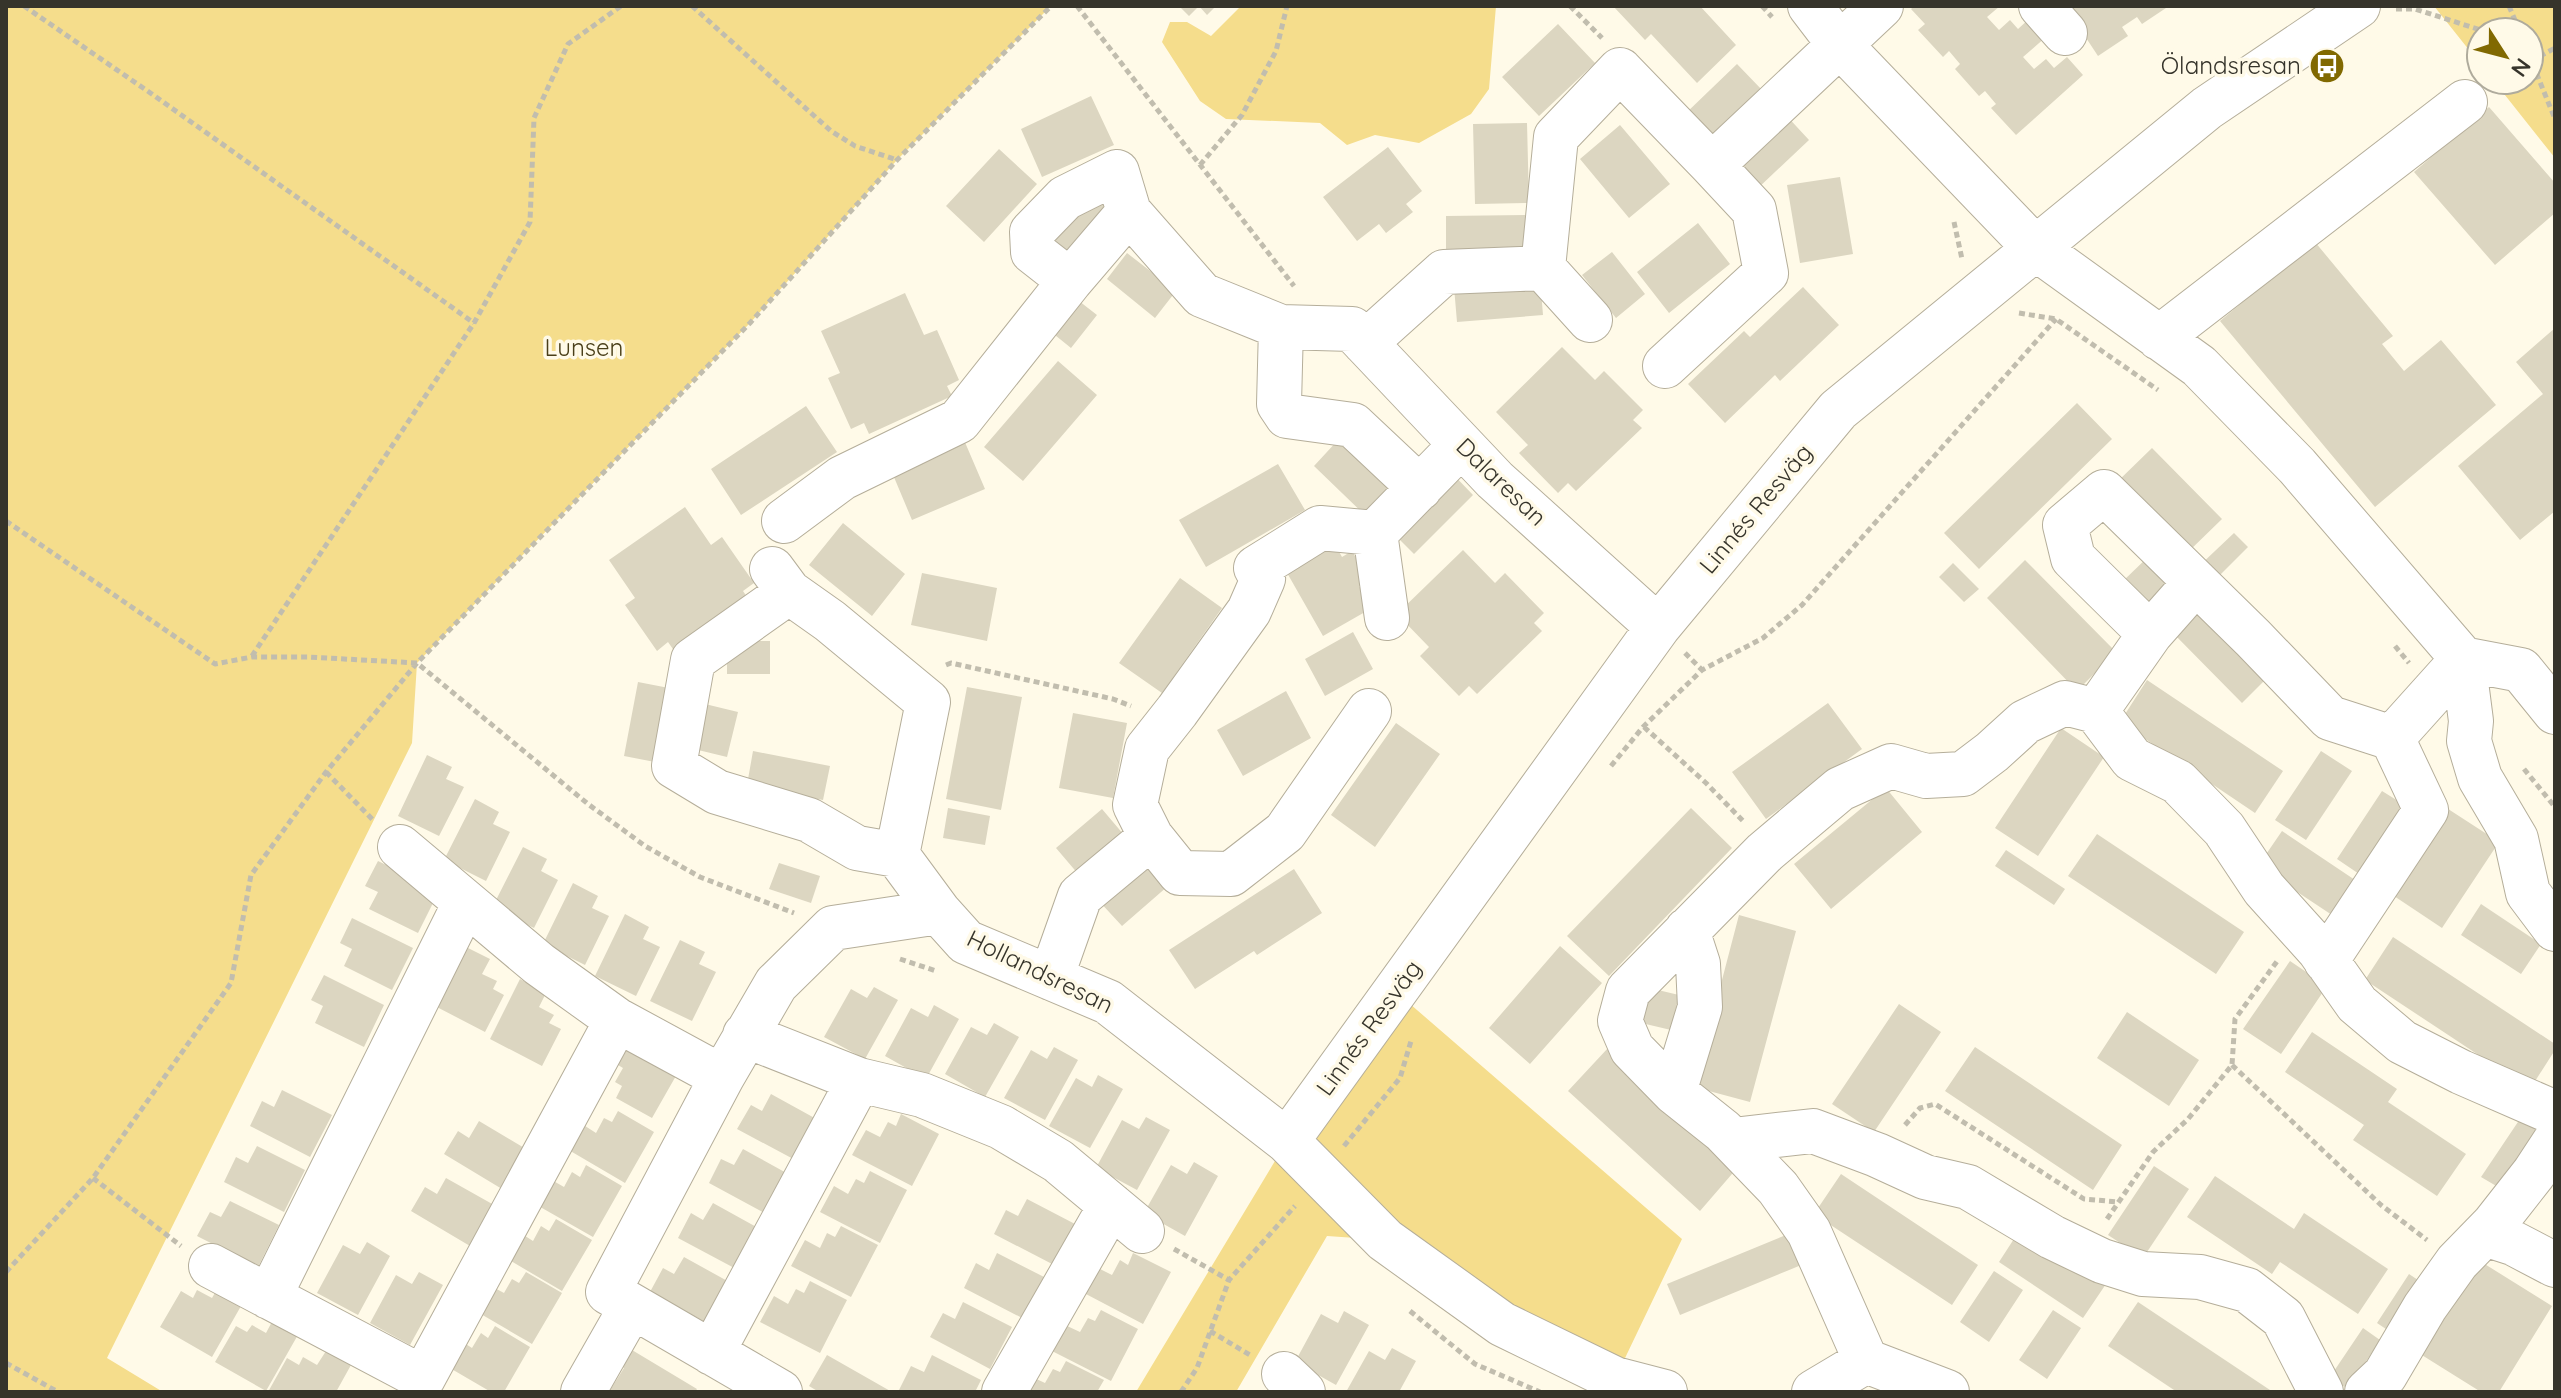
<svg xmlns="http://www.w3.org/2000/svg" width="2561" height="1398" font-family="Quicksand,sans-serif">
<rect width="100%" height="100%" fill="#fffae8"/>
<path fill="#f5dd8c" d="M6 6H1051L897 160 750 323 417 663 412 743 107 1358 163 1392H6Z
M1241 6H1496L1489 89 1471 114 1419 143 1375 135 1347 145 1320 123 1226 119 1200 101 1162 42 1170 22H1187L1211 36Z
M2434 6H2555V158L2493 80H2529V32H2481V65Z
M1395 991 1682 1239 1615 1379 1385 1240 1327 1236 1236 1392H1136L1287 1141Z"/>
<path fill="#dcd6c1" d="M1179 6H1216L1207 15 1199 6 1189 16Z
M1613 6H1700L1736 45 1697 83 1651 34 1645 40Z
M1914 6H2000L1987 17 1999 30 2010 20 2018 29 2030 18 2047 36 2023 57 2034 69 2046 59 2054 68 2067 57 2083 75 2016 135 1991 108 1996 104 1985 91 1979 96 1955 69 1960 64 1949 51 1943 57 1918 30 1925 24 1911 9Z
M2065 6H2169L2142 24 2137 17 2122 27 2128 36 2098 56Z
M1558 24 1595 63 1539 116 1502 77Z
M1737 64 1763 91 1709 142 1684 115Z
M1091 96 1114 145 1042 177 1021 129Z
M2489 107 2555 183V213L2495 265 2414 172Z
M1784 113 1809 140 1756 190 1730 164Z
M1527 123 1529 203 1475 204 1473 124Z
M1620 125 1670 184 1629 218 1580 159Z
M1388 147 1422 191 1406 204 1413 212 1386 233 1379 224 1357 241 1323 197Z
M999 149 1037 184 984 242 946 206Z
M1840 177 1853 254 1800 263 1787 185Z
M1092 190 1118 211 1067 272 1041 250Z
M1525 215V251L1446 252V216Z
M1698 223 1730 264 1669 313 1637 272Z
M2315 242 2393 336 2382 344 2404 371 2441 340 2496 405 2375 507 2220 321Z
M1612 252 1645 294 1616 318 1582 275Z
M1127 253 1176 291 1155 318 1107 279Z
M1540 279 1543 315 1457 322 1454 287Z
M1803 287 1839 325 1780 381 1775 375 1725 423 1688 384 1744 331 1750 337Z
M905 293 924 335 937 330 959 380 947 386 952 396 869 434 864 423 851 429 828 378 840 373 821 331Z
M1070 294 1097 315 1071 348 1045 327Z
M2555 328V511L2520 540 2458 466 2543 394 2516 362Z
M1562 347 1595 380 1604 371 1643 410 1633 420 1642 428 1576 491 1568 483 1558 493 1519 453 1528 445 1496 412Z
M1058 361 1097 395 1023 481 984 447Z
M2077 403 2112 439 1979 569 1944 533Z
M806 406 837 452 741 515 711 469Z
M964 440 985 489 912 520 891 470Z
M1338 440 1395 495 1371 521 1314 466Z
M2152 448 2222 519 2185 555 2115 484Z
M1278 464 1305 510 1206 567 1179 520Z
M1449 470 1473 495 1414 554 1389 529Z
M685 507 711 545 722 537 754 583 743 591 749 600 675 652 668 642 657 651 625 605 635 598 609 560Z
M843 523 905 574 872 616 809 565Z
M2234 533 2248 547 2212 583 2197 568Z
M1331 537 1342 557 1352 551 1369 581 1359 586 1372 608 1323 636 1282 564Z
M1463 550 1495 583 1505 573 1544 613 1534 623 1542 631 1477 694 1469 686 1459 696 1420 656 1429 647 1397 614Z
M2150 555 2174 580 2145 608 2121 583Z
M2025 560 2116 652 2077 691 1987 598Z
M1953 563 1979 589 1964 602 1939 577Z
M922 573 997 588 987 641 911 625Z
M1180 578 1222 608 1162 693 1119 663Z
M2197 605 2267 678 2242 703 2171 631Z
M1353 632 1373 669 1325 696 1305 659Z
M727 641H770V674H727Z
M2147 680 2283 771 2255 813 2120 722Z
M638 682 674 689 660 763 624 756Z
M967 687 1022 697 1001 810 946 799Z
M1286 691 1311 738 1243 776 1217 730Z
M1828 703 1862 749 1766 819 1732 772Z
M705 704 738 712 727 757 694 749Z
M1073 713 1127 723 1113 798 1059 788Z
M1396 723 1440 754 1375 847 1331 815Z
M2061 728 2104 757 2038 856 1995 828Z
M753 751 830 766 823 800 747 785Z
M2321 751 2352 771 2306 840 2275 820Z
M427 755 452 767 446 779 464 787 439 836 398 816Z
M1886 788 1922 832 1831 909 1794 864Z
M2382 791 2411 809 2365 878 2337 859Z
M475 799 499 812 493 824 510 832 486 881 444 860Z
M2442 805 2499 842 2442 928 2385 890Z
M948 808 990 816 985 845 943 838Z
M1691 808 1732 848 1609 976 1567 936Z
M1102 809 1124 835 1079 875 1056 848Z
M2282 831 2358 882 2335 917 2258 866Z
M2097 834 2244 932 2216 974 2068 876Z
M523 847 547 859 541 871 558 880 534 928 492 908Z
M2006 850 2065 889 2054 905 1995 866Z
M1144 859 1168 886 1122 926 1098 900Z
M378 861 439 891 418 933 369 909 378 892 365 886Z
M779 863 820 876 811 903 769 889Z
M1294 869 1322 913 1257 955 1254 951 1195 989 1169 950Z
M573 883 598 896 592 908 609 916 585 965 543 944Z
M2481 904 2541 944 2521 974 2461 935Z
M625 914 649 927 643 939 660 947 636 996 595 976Z
M1739 915 1796 931 1750 1102 1694 1087Z
M352 918 413 948 392 990 344 966 352 949 340 943Z
M2393 937 2555 1044V1050L2530 1089 2365 980Z
M680 940 705 952 699 964 716 972 692 1021 650 1001Z
M464 946 490 959 482 974 497 981 493 989 504 995 485 1032 433 1005Z
M1560 946 1602 983 1530 1064 1489 1028Z
M2290 961 2327 986 2281 1054 2243 1029Z
M324 975 384 1005 364 1047 315 1023 323 1006 311 1000Z
M520 979 546 993 539 1007 554 1015 549 1023 561 1029 542 1066 490 1039Z
M1641 986 1679 995 1671 1030 1633 1021Z
M874 987 898 1000 865 1059 824 1037 851 989 867 998Z
M1899 1004 1941 1032 1874 1132 1832 1104Z
M934 1005 959 1019 926 1079 885 1056 911 1008 928 1017Z
M2127 1012 2199 1060 2169 1106 2097 1058Z
M994 1023 1019 1037 985 1097 945 1074 971 1027 987 1035Z
M2312 1032 2397 1089 2388 1102 2466 1154 2437 1196 2353 1140 2364 1125 2285 1072Z
M623 1034 681 1067 652 1118 616 1098 622 1086 615 1082 623 1068 608 1059Z
M1054 1047 1078 1060 1045 1120 1004 1098 1031 1050 1047 1059Z
M1975 1047 2122 1145 2093 1190 1945 1091Z
M1608 1048 1738 1167 1700 1211 1568 1091Z
M1098 1075 1123 1089 1090 1148 1049 1126 1076 1078 1092 1087Z
M282 1090 332 1115 310 1157 250 1126 262 1101 274 1107Z
M771 1094 820 1121 797 1161 737 1129 751 1105 762 1111Z
M2526 1110 2543 1120 2498 1187 2481 1177Z
M618 1111 654 1132 625 1183 567 1149 582 1124 596 1133 604 1118 612 1122Z
M901 1114 939 1134 912 1186 852 1155 866 1130 880 1137 888 1122 896 1126Z
M1146 1117 1170 1130 1137 1190 1096 1168 1122 1120 1139 1129Z
M479 1121 526 1149 502 1189 444 1154 458 1131 469 1138Z
M257 1146 305 1170 284 1212 224 1182 236 1157 248 1163Z
M743 1149 790 1175 768 1215 709 1183 721 1159 734 1165Z
M1194 1162 1218 1176 1185 1236 1144 1213 1171 1165 1187 1174Z
M586 1165 622 1186 593 1237 535 1204 550 1179 564 1187 572 1172 580 1177Z
M2154 1166 2189 1189 2143 1258 2108 1235Z
M870 1171 907 1190 880 1243 820 1212 834 1186 848 1194 856 1179 864 1183Z
M1841 1174 1978 1265 1952 1305 1814 1214Z
M2215 1176 2294 1229 2304 1213 2388 1269 2358 1314 2280 1262 2272 1274 2187 1217Z
M446 1178 494 1205 470 1246 411 1211 425 1187 437 1194Z
M1027 1199 1075 1224 1054 1265 994 1234 1006 1210 1018 1216Z
M230 1201 279 1225 258 1267 197 1236 210 1212 221 1217Z
M713 1203 760 1229 738 1270 678 1238 691 1213 703 1220Z
M556 1219 592 1240 562 1291 504 1257 519 1232 533 1241 541 1226 549 1231Z
M841 1226 878 1245 851 1297 791 1266 805 1240 820 1248 827 1233 835 1237Z
M2021 1228 2106 1284 2083 1318 1999 1262Z
M1798 1230 1811 1261 1680 1315 1667 1284Z
M367 1242 390 1256 358 1315 317 1293 343 1245 360 1254Z
M997 1253 1046 1278 1024 1319 964 1288 976 1263 989 1270Z
M1133 1253 1171 1272 1143 1324 1084 1293 1098 1268 1112 1275 1120 1260 1128 1265Z
M684 1257 731 1283 709 1324 650 1292 663 1268 674 1274Z
M2475 1258 2552 1306 2499 1392H2481L2417 1352Z
M1994 1271 2023 1290 1989 1342 1960 1322Z
M419 1272 443 1285 410 1345 370 1323 396 1275 412 1284Z
M526 1272 562 1293 532 1344 474 1310 489 1285 504 1293 512 1279 519 1283Z
M2409 1274 2424 1284 2392 1333 2377 1323Z
M810 1281 847 1300 820 1353 760 1322 774 1296 788 1304 796 1289 804 1293Z
M220 1284 245 1299 212 1357 160 1327 181 1291 193 1298 197 1290 212 1298Z
M963 1302 1012 1327 990 1369 930 1337 943 1313 955 1319Z
M2138 1302 2273 1392H2177L2108 1346Z
M1101 1310 1138 1329 1111 1381 1052 1351 1065 1325 1080 1332 1088 1318 1095 1321Z
M2053 1310 2081 1328 2047 1379 2019 1360Z
M1344 1311 1369 1325 1336 1385 1295 1362 1321 1314 1338 1323Z
M274 1318 299 1333 266 1391 215 1362 236 1326 247 1332 252 1325 266 1333Z
M495 1326 530 1347 504 1392H491L443 1364 458 1339 472 1348 481 1333 488 1338Z
M2363 1328 2380 1340 2348 1389 2330 1377Z
M627 1347 697 1389 695 1392H609L624 1368 617 1363Z
M1392 1348 1416 1361 1399 1392H1346L1369 1351 1385 1360Z
M326 1351 351 1365 336 1392H268L287 1358 299 1365 303 1357 317 1365Z
M827 1355 892 1392H819L809 1386Z
M932 1355 981 1380 975 1392H902L899 1390 911 1366 924 1372Z
M1066 1361 1104 1380 1097 1392H1021L1030 1376 1045 1383 1053 1369 1060 1372Z"/>
<g fill="none" stroke-linecap="round" stroke-linejoin="round">
<defs>
<path id="minor" d="M1810 6 1839 44 2034 247 2199 366 2297 466 2463 659
M2041 6 2065 33
M1070 281 1033 252 1032 232 1065 198 1117 172 1129 212
M1590 320 1543 268 1556 137 1620 70 1712 165 1881 6
M1281 327 1279 404 1287 416 1353 425 1420 488
M2159 338 2465 102
M1365 343 1444 272 1543 268
M1665 366 1766 273 1754 210 1712 165
M784 521 842 478 959 421 1070 281 1129 212 1202 295 1281 327 1352 329 1495 480 1658 627
M1375 533 1387 618
M772 569 789 592 693 660 674 766 717 792 809 820 857 848 897 855 939 912 966 942 1108 1002 1287 1141 1385 1240 1502 1324 1615 1379 1665 1392
M789 592 830 621 928 702 897 855
M2150 634 2073 558 2065 525 2104 492 2253 638 2330 718 2392 738 2463 659
M2463 659 2471 721 2469 741 2480 778 2516 839 2528 893 2555 929
M2463 659 2521 670 2555 712
M2096 711 2150 634 2196 582
M1151 837 1135 805 1147 749 1177 711 1249 611 1263 579 1256 568 1320 528 1375 533 1461 445
M400 847 539 964 617 1020 722 1077
M2326 961 2426 810 2392 738
M1051 978 1080 896 1151 837 1180 873 1231 874 1285 832 1369 711
M745 1035 859 1080 922 1095 1001 1127 1058 1161 1142 1231
M1674 1092 1700 1007 1698 964 1687 930
M1733 1140 1813 1131 1877 1155 1925 1177 1968 1187 2052 1237 2102 1261 2143 1274 2200 1277 2247 1290 2283 1318 2321 1392
M1287 1141 1658 627 1838 410 2207 108 2358 6
M2485 1234 2513 1243 2555 1265
M211 1266 423 1378 617 1020
M269 1297 465 903
M712 1353 859 1080
M1866 1361 1809 1232 1778 1188 1723 1131 1674 1092 1632 1049 1620 1021 1628 991 1765 852 1840 789 1891 766 1926 776 1963 774 1992 752 2025 722 2065 703 2096 711 2132 759 2178 782 2224 829 2264 889 2319 950 2357 1004 2402 1042 2461 1072 2555 1113
M1284 1374 1303 1392
M583 1392 632 1306
M780 1392 608 1292 722 1077 776 984 833 928 939 912
M1004 1392 1111 1205
M1814 1392 1866 1361 1947 1392
M2367 1392 2385 1375 2425 1307 2457 1262 2494 1224 2534 1173 2555 1141"/>
</defs>
<use href="#minor" stroke="#b5ae9a" stroke-width="46"/>
<path stroke="#c1bdae" stroke-width="5" stroke-dasharray="6 4" stroke-linecap="butt" d="M24 6 149 92 474 323
M692 6 831 131 855 146 897 160
M1077 6 1294 286
M1570 6 1602 38
M1762 6 1772 17
M2509 6 2520 32
M2396 9H2415L2487 32
M2529 55 2555 119
M2531 61 2555 48
M1200 165 1242 115 1276 51 1287 6
M1954 222 1962 259
M2019 313 2056 319 2158 390
M6 521 215 664 252 657H308L417 663 588 804 645 846 700 877 794 913
M2395 646 2409 663
M1685 653 1702 670
M252 656 474 323 530 222 534 118 568 44 621 6
M946 665 951 663 1113 699 1131 706
M1644 727 1706 783 1744 822
M1611 766 1643 727 1702 670 1763 638 1802 605 2056 319
M2524 769 2555 807
M326 772 373 820
M900 959 936 971
M2232 1065 2381 1205 2427 1240
M1905 1125 1920 1108 1935 1104 2084 1199 2118 1202
M1344 1146 1400 1078 1411 1041
M93 1178 181 1246
M2107 1219 2153 1152 2188 1119 2232 1065 2235 1019 2278 960
M1174 1249 1229 1280
M6 1272 93 1178 231 983 251 875 326 772 417 663 750 323 897 160 1051 6
M1410 1311 1475 1364 1540 1392
M1210 1331 1250 1355
M6 1363 58 1392
M1181 1392 1197 1368 1229 1280 1295 1206"/>
<use href="#minor" stroke="#fff" stroke-width="44"/>
</g>
<defs>
<symbol id="bus-disc" viewBox="-11 -11 22 22"><circle r="9.5" fill="#816901" stroke="#fffae8"/><path d="M-5-6H5V4H4V6H2V4H-2V6H-4V4H-5ZM-3.5-4V0h7V-4ZM-3.5 1.2v1.5H-2V1.2ZM2 1.2v1.5H3.5V1.2Z" fill="#fff"/></symbol>
</defs>
<g fill-rule="evenodd">
<use href="#bus-disc" x="2307" y="46" width="40" height="40"/>
</g>
<g text-anchor="middle" stroke-width="7" stroke-linejoin="round" paint-order="stroke">
<g font-size="24" fill="#36342b" stroke="#fffae8" text-anchor="end">
<text x="2301" y="74">Ölandsresan</text>
</g>
<g font-size="24" fill="#4a3f19" stroke="#fffae8">
<text x="584" y="356">Lunsen</text>
</g>
<g font-size="24" fill="#36342b" stroke="#fffae8">
<text transform="translate(1501 482) rotate(44)" y="8">Dalaresan</text>
<text transform="translate(1756 509) rotate(-50)" y="8">Linnés Resväg</text>
<text transform="translate(1040 972) rotate(26)" y="8">Hollandsresan</text>
<text transform="translate(1369 1028) rotate(-54)" y="8">Linnés Resväg</text>
</g>
</g>
<rect width="2561" height="1398" fill="none" stroke="#36342b" stroke-width="16"/>
<g transform="translate(2505 56) rotate(126)"><circle r="38" fill="#fffae8" stroke="#afab9c" stroke-width="2"/>
<path d="M0-6L14 30L0 20L-14 30Z" fill="#816901"/>
<text y="-12" font-size="22" font-weight="bold" text-anchor="middle" fill="#36342b">N</text>
</g>
</svg>
